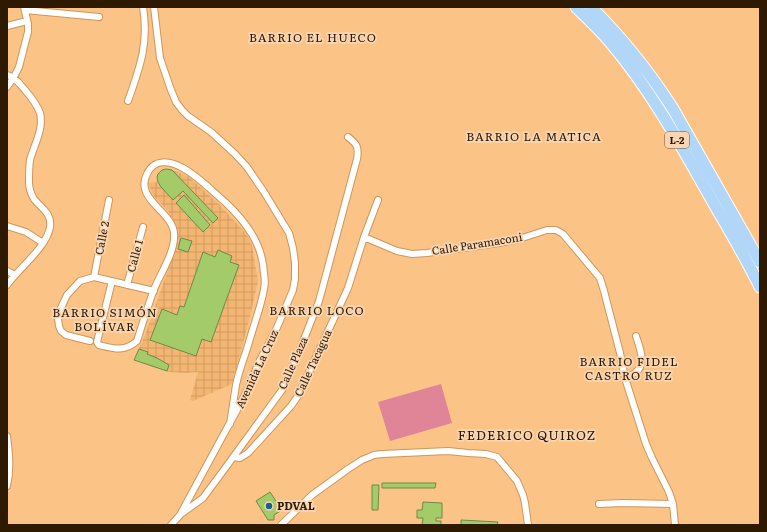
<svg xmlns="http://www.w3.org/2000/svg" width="767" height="532" font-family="Literata,serif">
<defs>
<pattern id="industrial-grid" width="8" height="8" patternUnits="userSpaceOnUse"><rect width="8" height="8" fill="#f3b572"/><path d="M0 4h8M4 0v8" fill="none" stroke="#d19b61"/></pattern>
</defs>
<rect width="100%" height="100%" fill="#fcc387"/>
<path fill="url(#industrial-grid)" d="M166 169 175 171 189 177 218 203 243 230 249 238 252 246 258 281 250 317 232 384 193 401 190 400 198 372 185 373 169 372 134 360 147 330 177 244 178 231 174 221 168 211 153 195 148 183 157 182V177Z"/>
<path fill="#e08497" d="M441 384 452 423 390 441 378 402Z"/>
<path fill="#a4cb6a" stroke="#6f8a45" d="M166 169 172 170 218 218 213 223 183 191 173 200 161 187 158 182 157 177 158 174 162 170Z
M184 195 210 225 203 232 176 203Z
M181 238 192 241 188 252 178 249Z
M218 250 232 256 230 262 239 265 211 342 202 339 196 356 150 340 162 309 177 315 180 306 184 307 203 252 215 257Z
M139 349 148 352 147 354 157 358 169 365 167 371 134 360Z
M382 483H436L435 488H382Z
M372 485H379L378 510H372Z
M270 492 282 510 274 515V520H268L256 501Z
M423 502 442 503V518H436V521H441V525H422L423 518H417V510H422Z
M461 520 498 522 497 525H461Z"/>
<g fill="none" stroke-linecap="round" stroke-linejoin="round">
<defs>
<path id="minor" d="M154 7 160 58 171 90 176 102 182 110 188 116 211 132 235 154 247 167 264 192 289 233 293 248 295 263V279L293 290 275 332 258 364 250 385 237 410 220 441 180 515 171 525
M25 10 99 17
M7 26 27 21
M7 75C15 77 20 84 25 90 31 97 37 104 40 113 44 129 34 145 30 160 29 167 29 175 29 182 29 188 31 194 34 199 41 208 52 213 50 227 47 247 19 268 7 285
M7 87 14 77 19 67 28 32V24L24 7
M128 101C140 67 149 43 143 7
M7 226 26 232 43 243
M364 237 397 251 412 254 427 253 499 243 519 239 547 230H556L563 234 600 278 604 291 620 353 625 378 646 444 652 458 669 492 673 504 675 525
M7 271 15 275
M94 277 109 200
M112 281 97 342 99 345C115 349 124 352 137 341 142 325 147 309 153 292 159 275 176 252 174 233 172 211 134 199 147 174 154 158 170 161 183 168 199 177 211 190 225 202 246 222 263 244 264 274 265 279 265 284 264 289 261 307 254 324 249 342 245 356 239 370 236 385 234 398 232 411 230 424
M127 285 143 227
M90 341 66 335 61 331 59 326 58 318 60 310 67 295 80 281 94 277 154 291
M625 378C628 376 633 375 636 372 647 364 639 346 636 336
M7 436C9 452 11 469 7 486
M233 457 240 458 248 453 291 406 298 396 348 288 364 237 378 200
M599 504 623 503 673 504
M181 514 203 498 226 467 282 390 297 357 319 301 357 159C359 147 357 144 348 137
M281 525 312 495 348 469 362 460 374 455 382 454 448 451 468 453 486 454 497 457 517 481 523 495 525 503 528 525"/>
<path id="trunk" d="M576 7C587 18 599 29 610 42 651 90 682 147 713 202 729 230 746 258 760 287
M591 7C622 38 649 71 673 109L760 262"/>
</defs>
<use href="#minor" stroke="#cd965b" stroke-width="8"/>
<use href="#trunk" stroke="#fff" stroke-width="13"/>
<use href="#minor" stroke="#fff" stroke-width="6"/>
<use href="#trunk" stroke="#b2d6f7" stroke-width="11"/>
</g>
<circle fill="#1b5e93" stroke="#f9d6b3" stroke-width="1.5" cx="269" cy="506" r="4"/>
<g text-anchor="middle" stroke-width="3.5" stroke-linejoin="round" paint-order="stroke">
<rect fill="#f9d6b3" stroke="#6b5236" stroke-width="1" x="665" y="132" width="24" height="16" rx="3"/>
<g font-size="10" font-weight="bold" fill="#2e1901">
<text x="677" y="144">L-2</text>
</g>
<g font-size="11" fill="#2e1901" stroke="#f9d6b3">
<text transform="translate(102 238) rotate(-79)" y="4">Calle 2</text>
<text transform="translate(477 244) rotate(-9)" y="4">Calle Paramaconi</text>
<text transform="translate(135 256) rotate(-75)" y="4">Calle 1</text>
<text transform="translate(293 363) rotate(-66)" y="4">Calle Plaza</text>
<text transform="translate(313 363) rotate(-65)" y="4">Calle Tacagua</text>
<text transform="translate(257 369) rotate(-65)" y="4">Avenida La Cruz</text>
</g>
<g font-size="11" font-weight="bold" fill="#2e1901" stroke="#f9d6b3" text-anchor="start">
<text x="277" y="510">PDVAL</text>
</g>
<g font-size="12" letter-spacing="1" fill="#2e1901" stroke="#f9d6b3">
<text x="313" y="42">BARRIO EL HUECO</text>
<text x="534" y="141">BARRIO LA MATICA</text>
<text x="317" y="315">BARRIO LOCO</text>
<text x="105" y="317">BARRIO SIMÓN<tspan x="105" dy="14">BOLÍVAR</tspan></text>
<text x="629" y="366">BARRIO FIDEL<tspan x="629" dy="14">CASTRO RUZ</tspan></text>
</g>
<g font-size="13" letter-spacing="1" fill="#2e1901" stroke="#f9d6b3">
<text x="527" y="440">FEDERICO QUIROZ</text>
</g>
</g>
<rect width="767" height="532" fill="none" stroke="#2e1901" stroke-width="16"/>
</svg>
